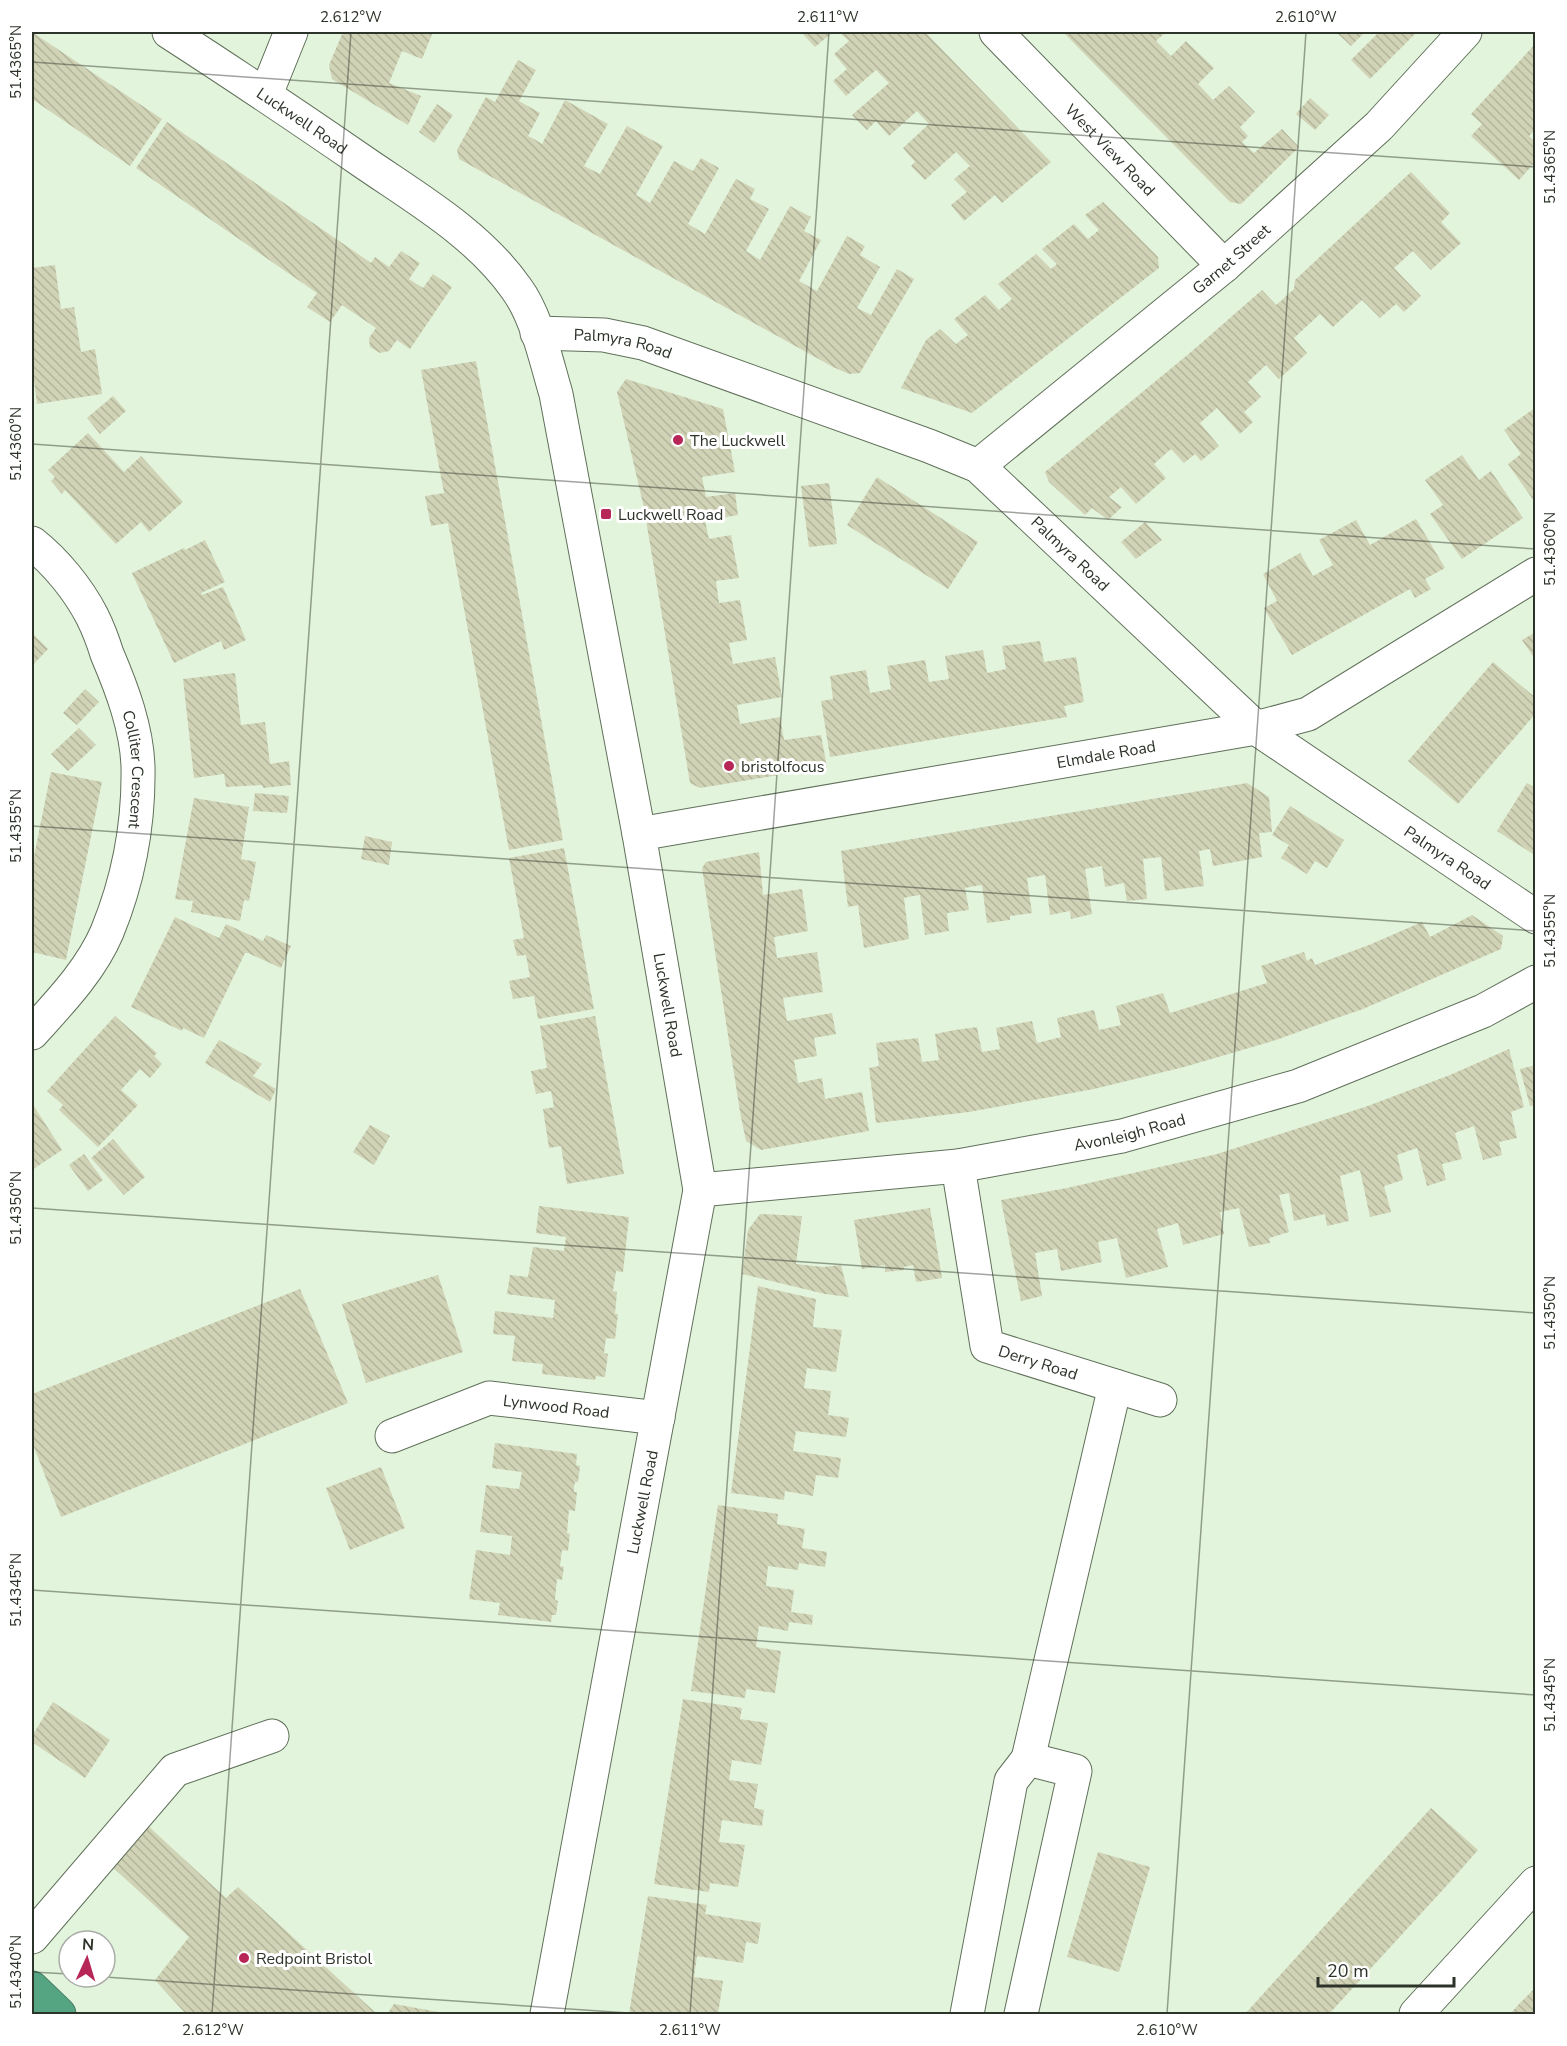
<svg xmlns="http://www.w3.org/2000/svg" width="1567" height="2046" font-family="'Nunito Sans',sans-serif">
<defs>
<pattern id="building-back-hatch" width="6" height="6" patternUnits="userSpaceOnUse" patternTransform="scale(1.5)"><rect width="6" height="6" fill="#d1d3b6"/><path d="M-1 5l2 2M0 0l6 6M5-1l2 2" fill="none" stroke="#b4b69c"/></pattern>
</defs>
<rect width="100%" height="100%" fill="#e2f4db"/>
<path fill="url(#building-back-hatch)" d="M32 32 162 119 130 166 32 99Z
M343 32H433L422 59 402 51 389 83 421 96 408 125 332 79 329 65Z
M801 32H833L815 47Z
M839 32H925L1051 162 1002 203 995 195 964 221 951 205 967 192 954 179 970 166 956 152 925 180 911 166 915 162 903 148 929 124 917 111 889 136 876 121 867 130 852 115 889 83 876 70 846 96 833 81 847 69 834 54 849 41Z
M1063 32H1166L1156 41 1171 56 1186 41 1214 68 1198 84 1213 100 1229 86 1255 112 1240 127 1248 136 1242 142 1254 153 1282 129 1299 147 1241 204 1230 202Z
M1336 32H1365L1351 46Z
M1379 32H1417L1370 79 1351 60Z
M1536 43V129L1529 136 1536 142V161L1519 180 1471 136 1482 124 1471 114Z
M518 60 536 70 519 101 540 113 528 136 534 139 542 144 565 100 608 124 584 166 600 174 627 126 663 146 636 195 650 203 674 161 693 171 701 158 719 168 688 224 705 234 736 179 755 189 750 199 769 209 746 251 760 260 790 206 811 217 804 231 821 240 799 281 817 291 847 236 865 246 860 255 880 267 857 308 871 315 897 269 914 279 860 373 849 374 833 367 459 159 457 150 486 97 495 102Z
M1310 98 1329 115 1315 130 1296 114Z
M437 104 453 115 434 143 419 132Z
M167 122 371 263 375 257 389 267 401 251 420 263 409 279 423 288 433 274 452 287 410 349 397 340 389 351 380 353 370 347 369 338 376 328 342 305 330 322 307 307 317 293 136 168Z
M1411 172 1450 213 1441 222 1461 243 1431 270 1413 251 1394 268 1421 296 1404 312 1396 304 1380 318 1362 300 1333 327 1320 314 1294 338 1307 353 1290 369 1279 379 1266 365 1248 382 1261 397 1244 412 1253 422 1240 434 1217 408 1200 423 1219 446 1201 461 1195 454 1184 463 1171 449 1154 464 1166 478 1136 504 1121 487 1109 497 1122 507 1108 520 1092 508 1085 515 1049 482 1045 472 1191 352 1262 290 1276 305 1282 300 1294 289 1295 280Z
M1103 202 1158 257 1159 268 972 413 901 388 926 340 940 329 956 344 961 340 968 335 954 319 985 295 999 310 1012 299 998 284 1036 254 1051 269 1057 264 1042 249 1074 224 1088 239 1093 235 1099 230 1085 215Z
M55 265 61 309 74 307 81 352 95 349 102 394 37 404 32 365V268Z
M476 361 563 840 509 850 448 523 431 526 425 496 444 493 421 370Z
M626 379 723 409 735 472 702 477 706 497 735 493 738 515 705 521 709 539 731 535 739 578 716 581 719 603 740 600 747 640 729 643 733 664 775 657 782 697 737 705 740 724 780 717 784 740 821 735 827 767 700 788 690 783 644 508 617 392Z
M113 396 126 411 100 434 87 418Z
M1536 407V504L1508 464 1521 454 1504 430Z
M88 433 124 472 141 456 183 502 149 532 141 522 116 544 65 490 62 494 51 481 55 477 48 470Z
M1462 455 1479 480 1491 471 1523 518 1462 559 1430 514 1443 505 1425 480Z
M877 477 978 542 948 589 847 525Z
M829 483 837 544 809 547 801 486Z
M1416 519 1445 568 1425 579 1431 589 1415 598 1410 589 1292 655 1264 608 1277 601 1263 574 1300 553 1313 576 1333 565 1319 540 1356 520 1370 545Z
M1145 522 1162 540 1136 559 1121 542Z
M205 540 225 582 201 593 202 595 223 587 246 640 224 650 221 641 174 663 132 573 184 548 185 550Z
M1536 632V661L1522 640Z
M32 633 48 649 32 666Z
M1040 641 1044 662 1076 657 1084 702 1064 706 1067 717 830 757 821 701 833 699 830 676 866 670 870 693 891 689 887 666 925 660 929 682 949 679 945 656 983 650 987 673 1006 669 1002 646Z
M1493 662 1536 698V713L1458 804 1408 761Z
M235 673 241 725 265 722 270 764 289 761 291 785 263 788 262 785 226 787 224 774 194 778 183 679Z
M85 689 99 702 77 725 63 713Z
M79 728 96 745 68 771 51 754Z
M51 772 102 782 66 960 32 952V866Z
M1247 783 1269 797 1272 832 1259 833 1262 857 1213 866 1210 849 1199 851 1204 886 1165 891 1161 857 1143 859 1147 899 1127 901 1124 883 1105 887 1102 866 1085 869 1092 914 1071 919 1070 911 1050 915 1045 875 1027 878 1032 913 1010 916V920L987 923 982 885 975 886 965 888 969 910 947 913 949 931 925 935 920 895 913 896 904 898 909 939 864 948 858 905 848 907 841 851Z
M1527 783 1536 788V856L1497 831Z
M255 793 289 796 287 813 253 811Z
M194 798 249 807 241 859 256 862 249 901 244 900 240 921 191 912 193 901 175 899Z
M1290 806 1344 840 1327 868 1315 861 1307 874 1281 858 1289 845 1272 835Z
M365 836 392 842 389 865 361 859Z
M564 848 594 1009 538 1019 534 996 513 999 509 981 530 977 526 955 517 956 513 940 524 938 509 858Z
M759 852 763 895 802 889 808 931 774 937 777 958 817 952 823 992 783 998 787 1021 832 1013 836 1034 814 1038 817 1056 794 1060 798 1083 822 1078 825 1099 862 1092 869 1131 761 1150 746 1141 740 1112 702 868 706 862Z
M1472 915 1503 936 1501 949 1363 1009 1334 1019 1276 1040 1184 1067 1094 1089 969 1112 876 1123 869 1068 879 1066 876 1043 918 1038 922 1062 939 1060 935 1034 955 1030 977 1027 982 1052 1000 1049 996 1028 1032 1021 1037 1043 1061 1037 1057 1018 1094 1010 1099 1030 1121 1025 1116 1006 1163 993 1170 1013 1267 983 1261 966 1304 952 1307 961 1312 958 1315 965 1369 945 1422 922 1430 937Z
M175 917 219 938 226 924 263 941 266 935 291 946 281 968 248 953H245L204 1038 183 1028 182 1031 131 1007Z
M115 1016 157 1053 154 1056 162 1064 150 1078 140 1069 121 1090 138 1105 98 1147 59 1110 63 1105 47 1091Z
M595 1016 624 1174 567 1184 561 1146 549 1148 543 1109 554 1107 551 1091 536 1094 531 1071 547 1068 540 1026Z
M219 1040 262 1064 253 1076 276 1089 270 1102 205 1063Z
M1509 1049 1524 1107 1511 1112 1517 1138 1499 1142 1502 1155 1483 1160 1474 1126 1455 1133 1462 1159 1442 1164 1446 1180 1427 1186 1417 1148 1397 1155 1403 1180 1384 1186 1391 1212 1370 1217 1360 1170 1340 1176 1349 1221 1327 1226 1325 1214 1294 1221 1289 1193 1279 1195 1289 1232 1269 1238 1270 1243 1249 1247 1239 1208 1220 1212 1224 1234 1183 1245 1178 1223 1157 1229 1168 1267 1126 1278 1117 1238 1098 1242 1102 1262 1061 1271 1057 1249 1035 1253 1042 1296 1021 1301 1001 1200 1067 1188 1217 1154 1365 1107 1450 1075Z
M1536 1065V1105L1530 1106 1520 1069Z
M32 1103 62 1150 32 1170Z
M370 1125 390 1136 374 1165 353 1152Z
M113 1139 145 1177 124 1195 91 1158Z
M84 1154 103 1180 88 1191 69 1165Z
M539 1206 629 1217 623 1272 616 1271 613 1291 617 1292 615 1314H618L615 1339 606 1338 604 1353 608 1354 605 1377 596 1376 595 1380 542 1374 543 1364 512 1361 515 1336 493 1334 495 1311 553 1318 555 1300 507 1294 510 1275 528 1277 533 1247 564 1251 566 1237 536 1233Z
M930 1208 942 1278 916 1282 913 1265 904 1267V1270L885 1272V1265L862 1269 854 1220Z
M760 1214 802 1216 796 1264 824 1267 841 1265 849 1297 825 1294 742 1274 748 1230Z
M438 1275 463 1352 366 1383 342 1304Z
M758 1286 816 1299 813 1327 842 1330 836 1372 807 1368 804 1388 831 1391 828 1415 849 1418 846 1437 796 1431 793 1451 841 1458 838 1478 816 1475 813 1496 785 1491 784 1500 731 1493Z
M300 1289 348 1403 61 1517 32 1442V1394Z
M495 1443 577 1454 576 1465 580 1466 578 1482H575L574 1487V1492H577L575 1511 569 1510 567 1533 570 1534 568 1551 562 1550 560 1566 564 1567 562 1580 557 1579 555 1600 558 1601 556 1615H552L551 1622 498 1615 500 1603 469 1599 476 1550 510 1555 512 1536 480 1532 486 1485 519 1489 522 1472 492 1468Z
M381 1467 405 1528 350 1550 326 1488Z
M718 1505 778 1514 777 1524 805 1529 802 1548 827 1552 825 1567 799 1563 798 1570 768 1566 766 1586 794 1590 791 1612 813 1615 812 1625 789 1622 788 1631 759 1626 756 1647 781 1651 775 1693 746 1689 745 1698 691 1691Z
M683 1699 742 1708 740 1719 768 1723 761 1765 732 1760 729 1780 758 1784 754 1808 764 1810 762 1826 722 1820 719 1842 745 1845 738 1887 710 1883 709 1892 654 1884Z
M53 1702 110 1740 85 1778 32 1742V1736Z
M1431 1808 1478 1850 1450 1882 1329 2014H1245Z
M145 1823 226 1898 238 1887 377 2014H186L155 1980 189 1937 108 1863Z
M1098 1852 1150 1867 1119 1972 1067 1957Z
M648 1896 707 1905 705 1914 761 1923 758 1944 746 1942 743 1963 697 1956 694 1977 723 1981 718 2014H629Z
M1536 1987V2014H1510L1520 2003Z
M394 2004 444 2013V2014H387Z"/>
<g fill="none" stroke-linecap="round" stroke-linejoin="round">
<defs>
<g id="minor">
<path id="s1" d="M169 32C234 74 298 117 362 161 417 199 477 233 516 288 537 316 546 361 556 394L639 834 700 1190 547 2014"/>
<path id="s2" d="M996 32 1224 266"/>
<path d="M266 94 291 32"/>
<path id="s3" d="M537 333 604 335 643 343 929 446 978 466 1256 728 1536 917"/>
<path id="s4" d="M978 466 1224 266 1379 126 1465 32"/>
<path id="s5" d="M32 543C56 562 78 589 92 616 98 628 103 641 107 654 122 689 137 729 138 767 139 823 128 881 107 932 91 970 59 1003 32 1033"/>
<path id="s6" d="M639 834 1256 728 1308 714 1536 574"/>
<path id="s7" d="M958 1166 987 1346 1160 1400"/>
<path id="s8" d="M700 1190 958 1166 1122 1136 1298 1086 1483 1011 1536 982"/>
<path id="s9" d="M392 1436 489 1398 658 1418"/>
<path d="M32 1937 175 1770 272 1736"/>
<path d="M967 2014 1011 1781 1028 1759"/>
<path d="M1021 2014 1075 1771 1028 1759 1115 1386"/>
<path d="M1416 2014 1536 1883"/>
</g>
<path id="highway" d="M32 1988 59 2014"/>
</defs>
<use href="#minor" stroke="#60705a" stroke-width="35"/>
<use href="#highway" stroke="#477d63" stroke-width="35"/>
<use href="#minor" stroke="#fff" stroke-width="33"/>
<use href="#highway" stroke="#55a582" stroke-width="33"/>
</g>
<path fill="none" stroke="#2c3329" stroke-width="1.5" stroke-opacity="0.45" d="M32 62 1536 167M32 444 1536 549M32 826 1536 931M32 1208 1536 1313M32 1590 1536 1695M32 1972 69 1974M105 1977 643 2014M212 2014 351 32M690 2014 829 32M1167 2014 1306 32"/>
<g fill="#b62757" stroke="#fff" stroke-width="2">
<circle cx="678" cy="440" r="6"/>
<rect x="600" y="508" width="12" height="12" rx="3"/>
<circle cx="729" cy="766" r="6"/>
<circle cx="244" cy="1958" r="6"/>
</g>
<g text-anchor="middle" stroke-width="6" stroke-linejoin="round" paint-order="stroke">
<g font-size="16" fill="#2c3329" stroke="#fff">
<text dy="6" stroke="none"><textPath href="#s1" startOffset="160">Luckwell Road</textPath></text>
<text dy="6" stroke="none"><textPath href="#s2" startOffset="164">West View Road</textPath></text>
<text dy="6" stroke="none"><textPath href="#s4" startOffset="327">Garnet Street</textPath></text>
<text dy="6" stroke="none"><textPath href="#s3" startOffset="87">Palmyra Road</textPath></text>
<text dy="6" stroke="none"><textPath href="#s3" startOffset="591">Palmyra Road</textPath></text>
<text dy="6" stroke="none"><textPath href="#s6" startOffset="474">Elmdale Road</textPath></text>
<text dy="6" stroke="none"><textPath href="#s5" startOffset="256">Colliter Crescent</textPath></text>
<text dy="6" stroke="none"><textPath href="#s3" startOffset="1077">Palmyra Road</textPath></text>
<text dy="6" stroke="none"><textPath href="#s1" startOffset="1168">Luckwell Road</textPath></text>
<text dy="6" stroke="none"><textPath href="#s8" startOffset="434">Avonleigh Road</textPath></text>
<text dy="6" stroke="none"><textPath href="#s7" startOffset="236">Derry Road</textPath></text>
<text dy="6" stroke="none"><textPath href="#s9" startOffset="172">Lynwood Road</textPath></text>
<text transform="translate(642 1502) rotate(-79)" y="6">Luckwell Road</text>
</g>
<g font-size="16" fill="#2c3329" stroke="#fff" text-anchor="start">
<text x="690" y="446">The Luckwell</text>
<text x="618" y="520">Luckwell Road</text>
<text x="741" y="772">bristolfocus</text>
<text x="256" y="1964">Redpoint Bristol</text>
</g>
</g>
<rect width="1567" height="2046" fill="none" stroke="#ffffff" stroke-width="66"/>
<g transform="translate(87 1959) rotate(4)"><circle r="28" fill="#ffffff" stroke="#abada9" stroke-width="1.5"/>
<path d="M0-4.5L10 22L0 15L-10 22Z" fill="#b62757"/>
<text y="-9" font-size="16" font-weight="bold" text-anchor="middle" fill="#2c3329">N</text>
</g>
<path d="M1318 1977v9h136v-9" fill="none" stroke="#2c3329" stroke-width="3"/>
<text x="1327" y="1977" font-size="18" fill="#2c3329" stroke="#ffffff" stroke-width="4.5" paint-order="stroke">20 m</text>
<rect x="33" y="33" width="1501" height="1980" fill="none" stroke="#2c3329" stroke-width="2"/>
<g font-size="15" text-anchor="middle" fill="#2c3329">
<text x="351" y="22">2.612°W</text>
<text x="828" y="22">2.611°W</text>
<text x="1306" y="22">2.610°W</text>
<text transform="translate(16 62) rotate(-90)" y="5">51.4365°N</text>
<text transform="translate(1550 167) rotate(-90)" y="5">51.4365°N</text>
<text transform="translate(16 444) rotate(-90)" y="5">51.4360°N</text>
<text transform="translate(1550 549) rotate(-90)" y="5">51.4360°N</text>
<text transform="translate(16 826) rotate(-90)" y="5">51.4355°N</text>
<text transform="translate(1550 931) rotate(-90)" y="5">51.4355°N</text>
<text transform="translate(16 1208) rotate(-90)" y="5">51.4350°N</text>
<text transform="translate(1550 1313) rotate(-90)" y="5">51.4350°N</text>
<text transform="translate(16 1590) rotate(-90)" y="5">51.4345°N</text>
<text transform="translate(1550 1695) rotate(-90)" y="5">51.4345°N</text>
<text transform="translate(16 1972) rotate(-90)" y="5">51.4340°N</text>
<text x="213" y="2035">2.612°W</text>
<text x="690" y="2035">2.611°W</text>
<text x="1167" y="2035">2.610°W</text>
</g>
</svg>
